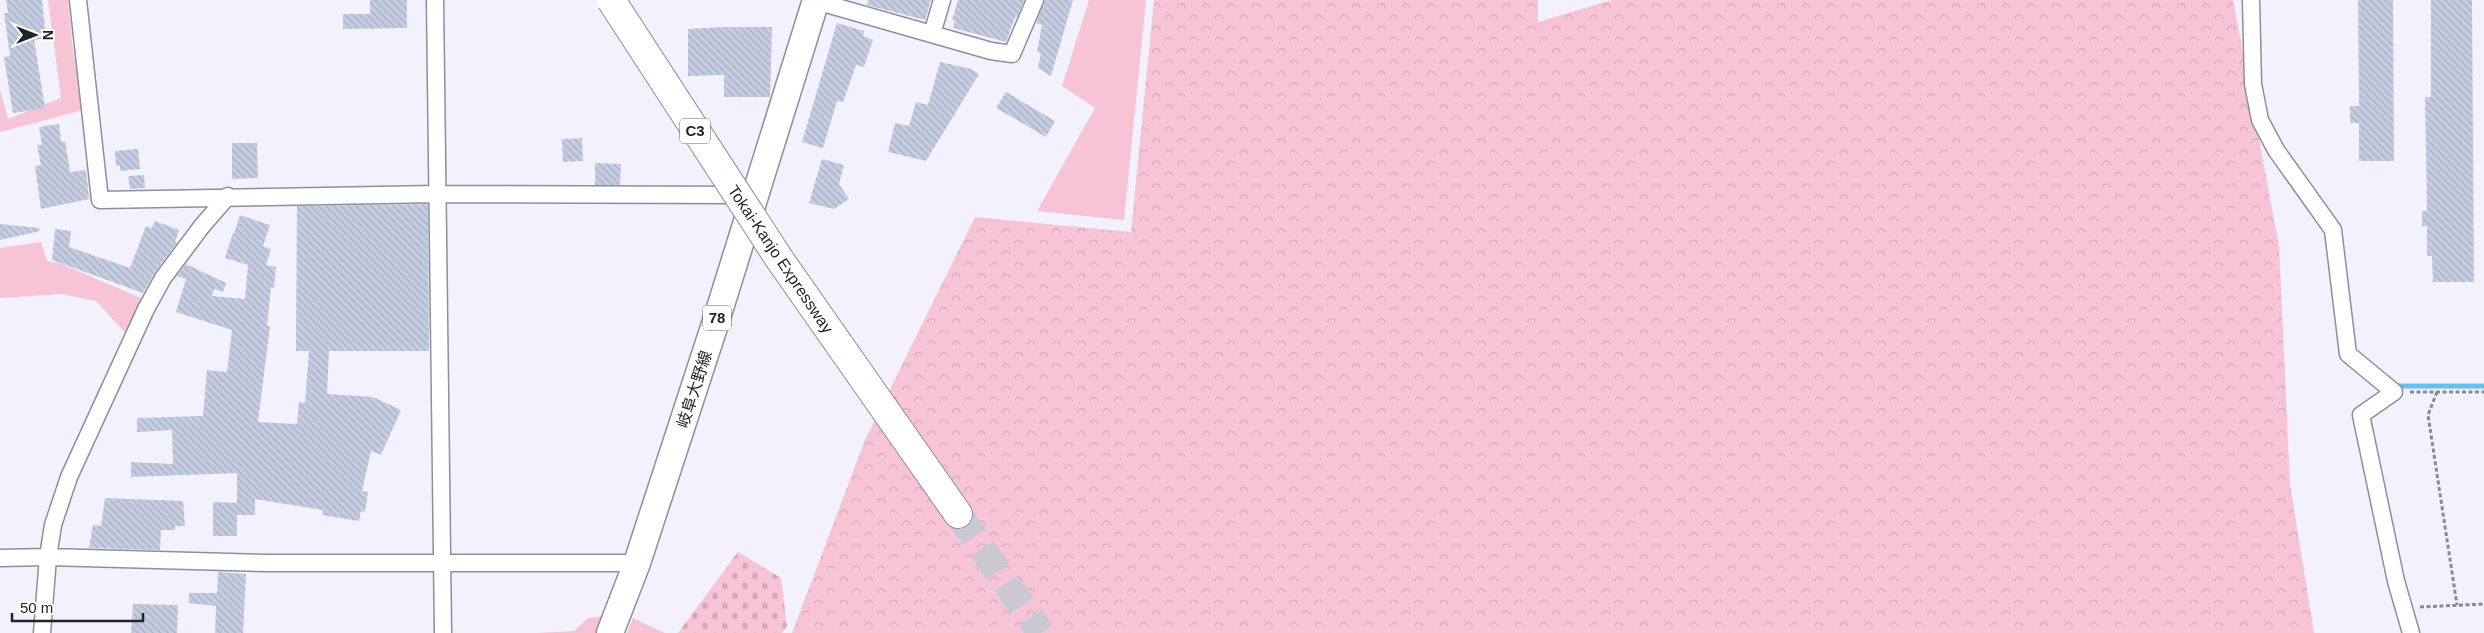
<svg xmlns="http://www.w3.org/2000/svg" width="2484" height="633" font-family="Arial,'Noto Sans JP',sans-serif">
<defs>
<pattern id="forest-crowns" width="20" height="18" patternUnits="userSpaceOnUse" patternTransform="scale(1.25)"><rect width="20" height="18" fill="#f7c4d6"/><path d="M2 6a3 3 0 1 1 6 0M12 15a3 3 0 1 1 6 0" fill="none" stroke="#d3a8b8"/></pattern>
<pattern id="cemetery-stones" width="16" height="16" patternUnits="userSpaceOnUse" patternTransform="scale(1.25)"><rect width="16" height="16" fill="#f7c4d6"/><path d="M2 7V4a2 2 0 0 1 4 0v3zM10 15v-3a2 2 0 0 1 4 0v3z" fill="#d3a8b8"/></pattern>
<pattern id="building-back-hatch" width="6" height="6" patternUnits="userSpaceOnUse" patternTransform="scale(1.25)"><rect width="6" height="6" fill="#c4cde1"/><path d="M-1 5l2 2M0 0l6 6M5-1l2 2" fill="none" stroke="#a8b0c1"/></pattern>
</defs>
<rect width="100%" height="100%" fill="#f3f1fd"/>
<path fill="#f7c4d6" d="M48 0H68L73 52 83 110 0 132V89L8 119 61 98Z
M1089 0H1146L1124 220 1037 211 1095 108 1062 86Z
M41 242 47 261 62 264 143 299 129 337 96 301 61 294 0 298V248Z
M606 616 599 633H538L574 631 588 618Z
M633 618 665 633H627Z"/>
<path fill="url(#forest-crowns)" d="M1154 0H1538V22L1612 0H2233L2279 246 2290 484 2314 633H792L865 440 975 217 1131 232Z"/>
<path fill="url(#cemetery-stones)" d="M738 552 781 578 787 626 782 633H678Z"/>
<g fill="none" stroke-linecap="round" stroke-linejoin="round">
<path stroke="#5fc2f8" stroke-width="5" d="M2397 386H2484"/>
</g>
<path fill="url(#building-back-hatch)" d="M6 0H42L46 38 34 40 45 108 13 113 4 57 10 56 4 13H8Z
M370 0H407V28L343 29V14H370Z
M868 0H931L925 20 867 5Z
M958 0H1024L1017 17H1015L1006 42 953 28 955 21 952 20Z
M1045 0H1073L1051 76 1038 68 1041 53 1037 52 1042 25 1036 23Z
M2358 0H2393L2394 161H2359V123H2350V106H2359Z
M2431 0H2472L2474 282H2433L2432 256H2427V226H2422V211H2427L2425 97H2431Z
M837 23 864 31 863 36 873 40 864 67 856 65 843 102 837 101 823 148 802 142Z
M724 27H772L770 97H724V75L688 76V29Z
M940 62 971 69 979 74 926 161 888 152 895 123 909 126 916 102 928 105Z
M1006 92 1055 121 1046 137 996 108Z
M59 124 61 142 65 141 70 172 86 170 89 199 41 209 35 166 41 165 37 145H42L39 127Z
M582 138 583 161 563 162 562 139Z
M232 143H257L258 178 232 179Z
M138 149 140 169 120 171V165L116 166 115 151Z
M822 159 844 165 839 184 849 199 834 209 809 203Z
M595 163 621 164 620 185H595Z
M144 175 145 188 130 189 128 176Z
M428 204 429 351H329L327 394 373 397 401 410 381 455 371 451 362 491 368 492 365 512 361 511 359 521 322 515 323 510 255 499V515H237V536H213V502L237 503V473L131 477V462L173 464 172 430 137 432V418L203 416 207 370 227 372 232 330 176 312 186 279 177 276 186 264 226 283 223 292 214 289 212 296 245 299 248 265 225 258 233 233 234 234 240 215 270 225 263 246 271 249 266 265 276 267 274 288 271 287 267 326H270L258 422 297 424 299 402 305 403 309 351H296L297 206Z
M155 221 179 230 175 242 177 243 155 272 143 293 52 260 55 229 71 231 69 247 130 268 146 226 152 228Z
M0 224 39 228 40 231 0 240Z
M105 498 183 501 185 526H175V530H161L160 550 89 548 93 525 101 526Z
M218 572 246 574 243 633H215L216 606 189 603V593H217Z
M133 604 178 605 177 633H131Z"/>
<g fill="none" stroke-linecap="round" stroke-linejoin="round">
<path stroke="#c9c8d3" stroke-width="28" stroke-dasharray="28 14" stroke-linecap="butt" d="M958 514 1041 633"/>
<defs>
<path id="street" d="M78 0 100 200 437 194 742 195
M435 0 443 633
M2251 0 2253 84 2260 120 2276 150 2333 230 2348 354 2394 392 2361 415 2396 581 2411 633
M816 1 991 51 1012 54 1035 0
M932 34 942 0
M0 558 48 557 267 563H637
M42 633 48 557 53 525 69 477 146 309 163 278 202 226 228 196"/>
<path id="primary" d="M610 633 637 563 716 321 816 0"/>
<path id="highway" d="M780 260 958 514"/>
</defs>
<use href="#street" stroke="#908c9f" stroke-width="19"/>
<use href="#primary" stroke="#908c9f" stroke-width="29"/>
<use href="#highway" stroke="#908c9f" stroke-width="30"/>
<path stroke="#8b8a93" stroke-width="3" stroke-dasharray="4 2.5" stroke-linecap="butt" d="M2410 392H2484
M2437 392 2428 415 2457 605
M2420 607 2484 604"/>
<use href="#street" stroke="#fff" stroke-width="16"/>
<use href="#primary" stroke="#fff" stroke-width="26"/>
<use href="#highway" stroke="#fff" stroke-width="28"/>
<defs>
<path id="highway-bridge" d="M611 0 780 260"/>
</defs>
<use href="#highway-bridge" stroke="#908c9f" stroke-width="30" stroke-linecap="butt"/>
<use href="#highway-bridge" stroke="#fff" stroke-width="28"/>
</g>
<g text-anchor="middle" stroke-width="4.5" stroke-linejoin="round" paint-order="stroke">
<g fill="#fff" stroke="#656469" stroke-width="1">
<rect x="680" y="118.5" width="30" height="25" rx="4"/>
<rect x="703" y="305.5" width="28" height="25" rx="4"/>
</g>
<g font-size="15" font-weight="bold" fill="#232229">
<text x="695" y="136">C3</text>
<text x="717" y="323">78</text>
</g>
<g font-size="16" fill="#232229" stroke="#fff">
<text transform="translate(781 259) rotate(56)" y="6">Tokai-Kanjo Expressway</text>
<text transform="translate(694 389) rotate(-72)" y="6">岐阜大野線</text>
</g>
</g>
<g transform="translate(35 35) rotate(90)" stroke="#ffffff" stroke-width="4" paint-order="stroke">
<path d="M0-4L9 19L0 12L-9 19Z" fill="#232229"/>
<text y="-8" font-size="14" font-weight="bold" text-anchor="middle" fill="#232229">N</text>
</g>
<path d="M12 613v8h131v-8" fill="none" stroke="#232229" stroke-width="2.5"/>
<text x="20" y="613" font-size="15" fill="#232229" stroke="#ffffff" stroke-width="4" paint-order="stroke">50 m</text>
</svg>
